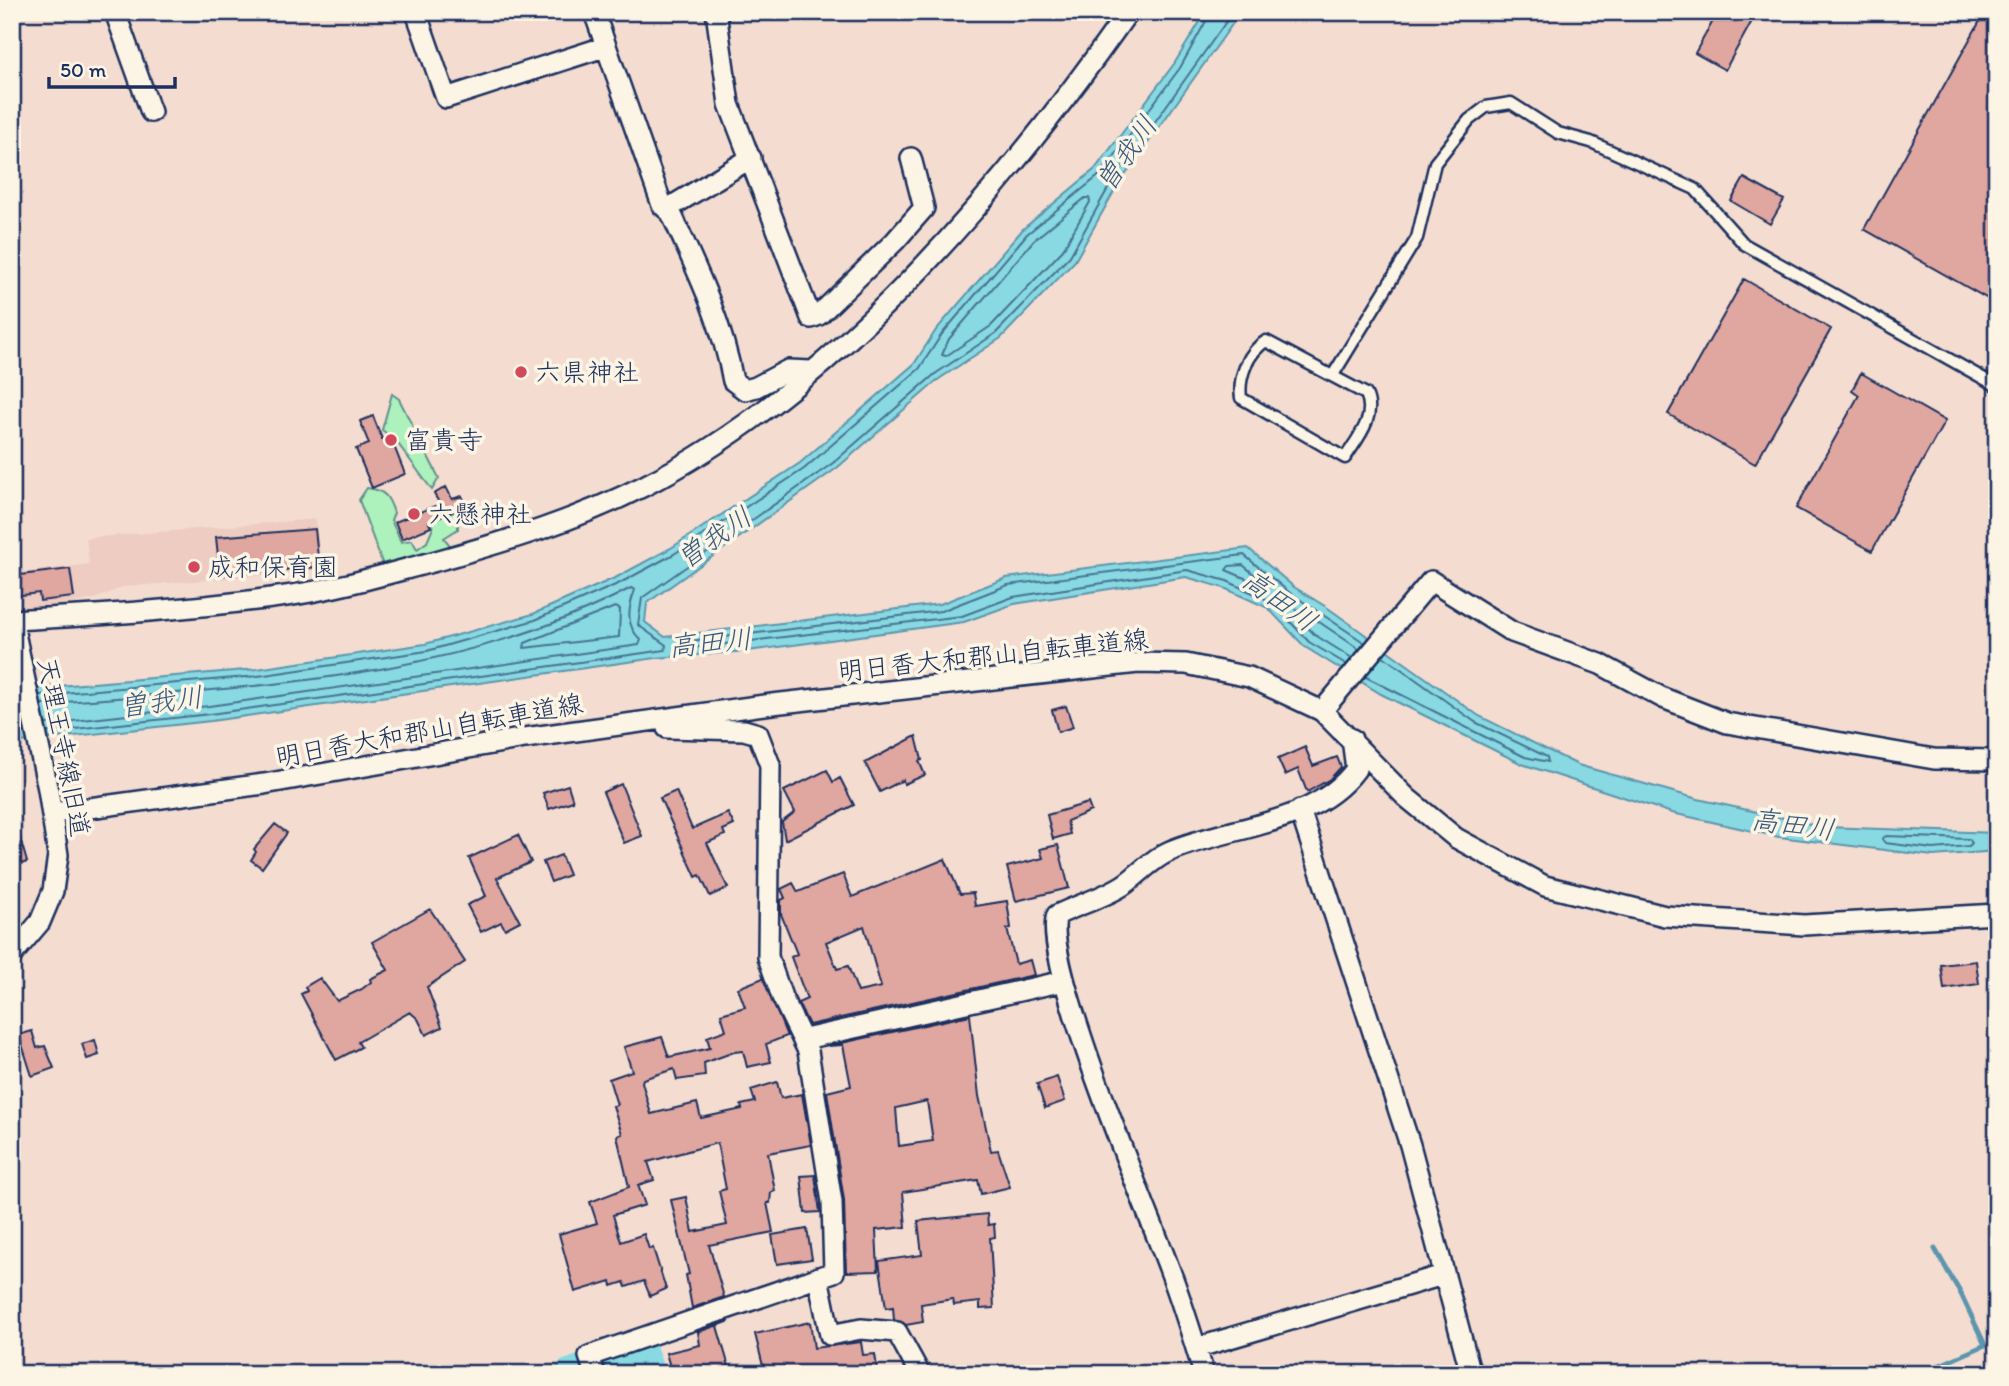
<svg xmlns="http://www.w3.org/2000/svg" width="2009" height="1386" font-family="Itim,'Klee One',sans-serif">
<rect width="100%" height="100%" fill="#f4ddd0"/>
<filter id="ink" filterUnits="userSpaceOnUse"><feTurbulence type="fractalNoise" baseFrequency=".0143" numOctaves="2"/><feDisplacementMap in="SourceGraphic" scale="14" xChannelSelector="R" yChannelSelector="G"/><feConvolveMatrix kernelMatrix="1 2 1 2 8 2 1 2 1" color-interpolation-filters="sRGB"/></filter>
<g filter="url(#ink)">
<path fill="#eeccc2" d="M316 519 321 570 123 587 95 599 32 610 21 609 13 600 12 574 89 564 86 538Z"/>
<path fill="#adf1bc" stroke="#64908d" stroke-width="2" d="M392 394 399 399 439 478 432 490 396 441 382 430Z
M367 488C385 490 389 497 394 513L391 520 401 542 412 540 417 549 427 542 433 528 429 518 440 507 445 516 458 510V529L444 538 453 549 384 568 359 500Z"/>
<path fill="#88d9e2" stroke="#5c95ad" stroke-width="2" d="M1206 12H1241L1116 188 1075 261 1001 338 939 379 837 468 647 603 645 622 665 637 940 604 1006 578 1248 548 1294 587 1328 608 1479 716 1578 765 1698 799 1824 827 1997 833V851L1933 856 1779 837 1672 813 1522 764 1381 694 1305 647 1268 608 1224 588 1186 577 1014 604 964 622 748 651 656 658 211 721 12 743V690L257 669 425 644 533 614 617 577 671 548 800 463 914 364 936 330 1023 229 1095 169 1174 64Z"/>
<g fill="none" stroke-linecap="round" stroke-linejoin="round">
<path stroke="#477393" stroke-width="2" d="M1085 198H1089L1090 202 1062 251 991 326 946 356 942 355 949 339 1034 240Z
M1243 565 1261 580V585L1226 570 1229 566Z
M615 607 620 609 619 637 524 648 525 643Z
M1352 658 1315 635 1296 615V610L1300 609 1359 649
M1346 664 1309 642 1272 602 1227 581 1187 570 1013 597 962 616 683 649 679 646 682 642 941 611 1008 585 1244 555 1290 593 1365 643
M1366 677 1525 757 1548 762 1547 757 1475 722 1383 656
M40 695 258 676 427 651 535 620 620 583 674 554 804 469 919 369 942 334 1027 234 1101 174 1180 68 1211 12
M42 704C236 687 455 682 631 588L635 590C628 608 625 626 641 640L639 645 209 706 46 724
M48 732 210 714 665 650 666 645 638 625 642 598 833 463 935 374 996 333 1070 256 1110 185 1233 12
M1886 836 1969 839 1972 843 1969 846 1933 849 1885 843 1882 839Z"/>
<path stroke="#5c95ad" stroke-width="5" d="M1920 1374 1985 1345 1961 1294 1935 1249"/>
<path stroke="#88d9e2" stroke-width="30" d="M569 1374 641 1348 650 1374"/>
</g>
<path fill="#e0a6a0" stroke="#1b2f5e" stroke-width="2" fill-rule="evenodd" d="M1718 12H1757L1725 70 1695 53Z
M1985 12H1997V304L1864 229Z
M1744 178 1784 200 1770 224 1731 201Z
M1744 279 1831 329 1755 464 1668 414Z
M1861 373 1945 421 1872 551 1796 508 1859 395 1852 390Z
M373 416 382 439 390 436 405 474 372 488 356 449 369 444 360 421Z
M446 487 452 499 462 496 466 504 429 523 431 527 402 539 395 522 440 504 434 494Z
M315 529 319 567 220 575 216 537Z
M70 569 74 597 40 601 39 593 14 596 12 576Z
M1066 706 1073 727 1058 732 1052 710Z
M916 736 922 760 919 761 925 775 904 784 903 780 880 792 865 763Z
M1305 747 1313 766 1337 757 1341 767 1330 779 1307 792 1298 769 1285 775 1278 759Z
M827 770 833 782 840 778 854 805 785 840 782 822 795 812 784 791Z
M621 784 642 836 624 843 603 792Z
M568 785 573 801 549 809 543 793Z
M676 791 692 829 728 813 734 825 723 830 725 835 707 843 728 888 710 896 700 875 696 877 660 798Z
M1088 803 1091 811 1067 821 1070 834 1053 839 1047 815Z
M12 824H16L27 862 12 867Z
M275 824 287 833 262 868 251 860 256 852 254 849Z
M518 835 531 862 497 878 520 921 505 929 501 922 481 932 467 905 486 896 469 858Z
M1058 845 1069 888 1016 901 1007 867 1043 858 1040 849Z
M561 855 569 875 551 882 543 862Z
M945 859 960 894 973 893 975 906 1007 901 1011 928 1007 929 1016 964 1030 960 1034 975 809 1025 798 1003 807 999 791 957 797 954 781 914V900L785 898 781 889 793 883 798 892 843 874 852 897ZM864 926 881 987 858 992 848 966 837 969 826 942Z
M430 909 465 962 427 987 442 1027 426 1035 418 1019 410 1012 358 1042 361 1047 336 1060 301 994 307 991 305 987 320 978 337 1001 362 989 371 982 370 979 388 970 372 942Z
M1976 961 1979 984 1944 989 1941 965Z
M763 978 787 1036 766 1044 771 1062 747 1067 743 1051 734 1052 704 1063 705 1076 677 1080 674 1069 643 1079 642 1082 651 1114 697 1103 701 1118 742 1109 741 1105 755 1102 751 1090 777 1082 781 1098 802 1094 811 1145 768 1153 775 1191 771 1192 770 1203H767L773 1232 709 1245 724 1297 692 1308 686 1275 689 1274 671 1200 686 1197 693 1232 727 1225 719 1191 726 1189 717 1143 648 1162 654 1180 638 1185 645 1205 613 1215 621 1242 644 1234 649 1249 653 1248 666 1289 650 1296 644 1281 626 1287 624 1282 612 1286 611 1281 575 1292 559 1234 597 1223 590 1202 629 1187 617 1136 622 1134 613 1106 617 1105 609 1079 632 1071 624 1047 662 1037 669 1057 710 1048 707 1037 726 1030 721 1014 745 1007 738 988Z
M970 1015 979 1096 991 1151 998 1150 1010 1187 981 1194 978 1180 903 1192 906 1227 876 1230 878 1271 846 1272 844 1200 827 1092 851 1086 843 1045 828 1046ZM927 1101 933 1141 899 1146 896 1108Z
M32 1031 37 1048 45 1046 54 1068 32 1076 19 1035Z
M95 1040 99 1055 87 1059 82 1044Z
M1057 1077 1065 1101 1045 1108 1037 1084Z
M815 1175 820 1212 805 1213 801 1176Z
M987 1214 988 1225 994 1224 995 1237 990 1238 994 1308 980 1309V1302L954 1305 953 1299 921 1304 923 1322 906 1325 894 1320 893 1307 886 1308 879 1261 922 1255 918 1221Z
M807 1229 812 1259 777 1264 772 1235Z
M730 1321 717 1326 730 1370 718 1374H672L666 1353 700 1345 698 1332Z
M810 1322 814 1348 861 1342 863 1355 875 1354 878 1374H765L755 1334Z"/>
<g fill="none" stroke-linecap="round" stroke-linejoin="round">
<defs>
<path id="lane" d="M1266 341 1366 394C1377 417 1357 439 1345 458L1241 398C1238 377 1248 352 1266 341Z
M1333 375 1417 238 1435 163 1469 120 1486 107 1511 103 1558 133 1591 142 1695 189 1744 244 1997 386"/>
<path id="street" d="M115 12 151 112
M416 12 446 98 604 47
M594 12 662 205 671 213C696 268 722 321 733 381L745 390 756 387 788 370 811 371
M716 12 729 104 811 318 819 315 895 241 924 208 911 158
M667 209 751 158
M12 619 48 789 58 855 53 891 40 922 12 955
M12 620C104 615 195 609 286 596 337 589 386 574 436 561 508 541 577 520 644 486 837 388 1005 187 1128 12
M1322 711 1431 581 1512 632 1600 664 1663 698 1727 723 1934 759 1997 760
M1300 810 1410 1145 1471 1374
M53 813 264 784 525 738 772 704 1138 663 1186 664 1249 677 1322 711 1406 797 1456 838 1545 886 1665 916 1804 925 1997 914
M805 1039 1064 981
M818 1277 830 1335 861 1329 897 1332 920 1374
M1196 1348 1443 1275
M595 1374 589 1356 834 1272 832 1202 808 1051 782 997 768 957 770 765 758 734 744 730 667 728
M1204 1374C1193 1338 1182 1302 1169 1268 1148 1211 1040 958 1057 915 1079 904 1104 898 1125 884 1139 874 1152 859 1168 852 1229 825 1313 827 1356 769L1352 739"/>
</defs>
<use href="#lane" stroke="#1b2f5e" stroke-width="15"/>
<use href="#street" stroke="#1b2f5e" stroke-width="24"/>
<use href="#lane" stroke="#fcf5e5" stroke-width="10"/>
<use href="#street" stroke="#fcf5e5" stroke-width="19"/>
</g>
</g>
<g fill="#d1495b" stroke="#fcf5e5" stroke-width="2.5">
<circle cx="521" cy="372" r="7"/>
<circle cx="391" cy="440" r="7"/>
<circle cx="414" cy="514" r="7"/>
<circle cx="194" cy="567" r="7"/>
</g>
<g text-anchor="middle" stroke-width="7" stroke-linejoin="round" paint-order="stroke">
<g font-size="26" fill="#1b2f5e" stroke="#fcf5e5" text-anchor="start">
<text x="535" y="381">六県神社</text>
<text x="405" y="449">富貴寺</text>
<text x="428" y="523">六懸神社</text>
<text x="208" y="576">成和保育園</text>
</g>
<g font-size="26" fill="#1b2f5e" stroke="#fcf5e5">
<text transform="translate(993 655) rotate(-6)" y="9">明日香大和郡山自転車道線</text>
<text transform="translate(429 730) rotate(-10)" y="9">明日香大和郡山自転車道線</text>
<text transform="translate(64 747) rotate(79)" y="9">天理王寺線旧道</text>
</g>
<g font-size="28" font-style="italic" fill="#365a7f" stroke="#fcf5e5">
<text transform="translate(1126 153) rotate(-55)" y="10">曽我川</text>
<text transform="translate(714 537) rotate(-35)" y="10">曽我川</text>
<text transform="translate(1280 600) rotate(36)" y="10">高田川</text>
<text transform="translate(710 642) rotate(-6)" y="10">高田川</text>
<text transform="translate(161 701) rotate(-7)" y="10">曽我川</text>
<text transform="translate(1793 824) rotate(8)" y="10">高田川</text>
</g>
</g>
<rect width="2009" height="1386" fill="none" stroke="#fcf5e5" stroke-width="42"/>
<rect x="21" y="21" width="1967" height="1344" fill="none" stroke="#1b2f5e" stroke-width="2.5" filter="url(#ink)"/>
<path d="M49 77v10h126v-10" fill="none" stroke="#1b2f5e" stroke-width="3.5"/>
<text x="60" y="77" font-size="21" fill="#1b2f5e" stroke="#fcf5e5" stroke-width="5" paint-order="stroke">50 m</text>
</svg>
